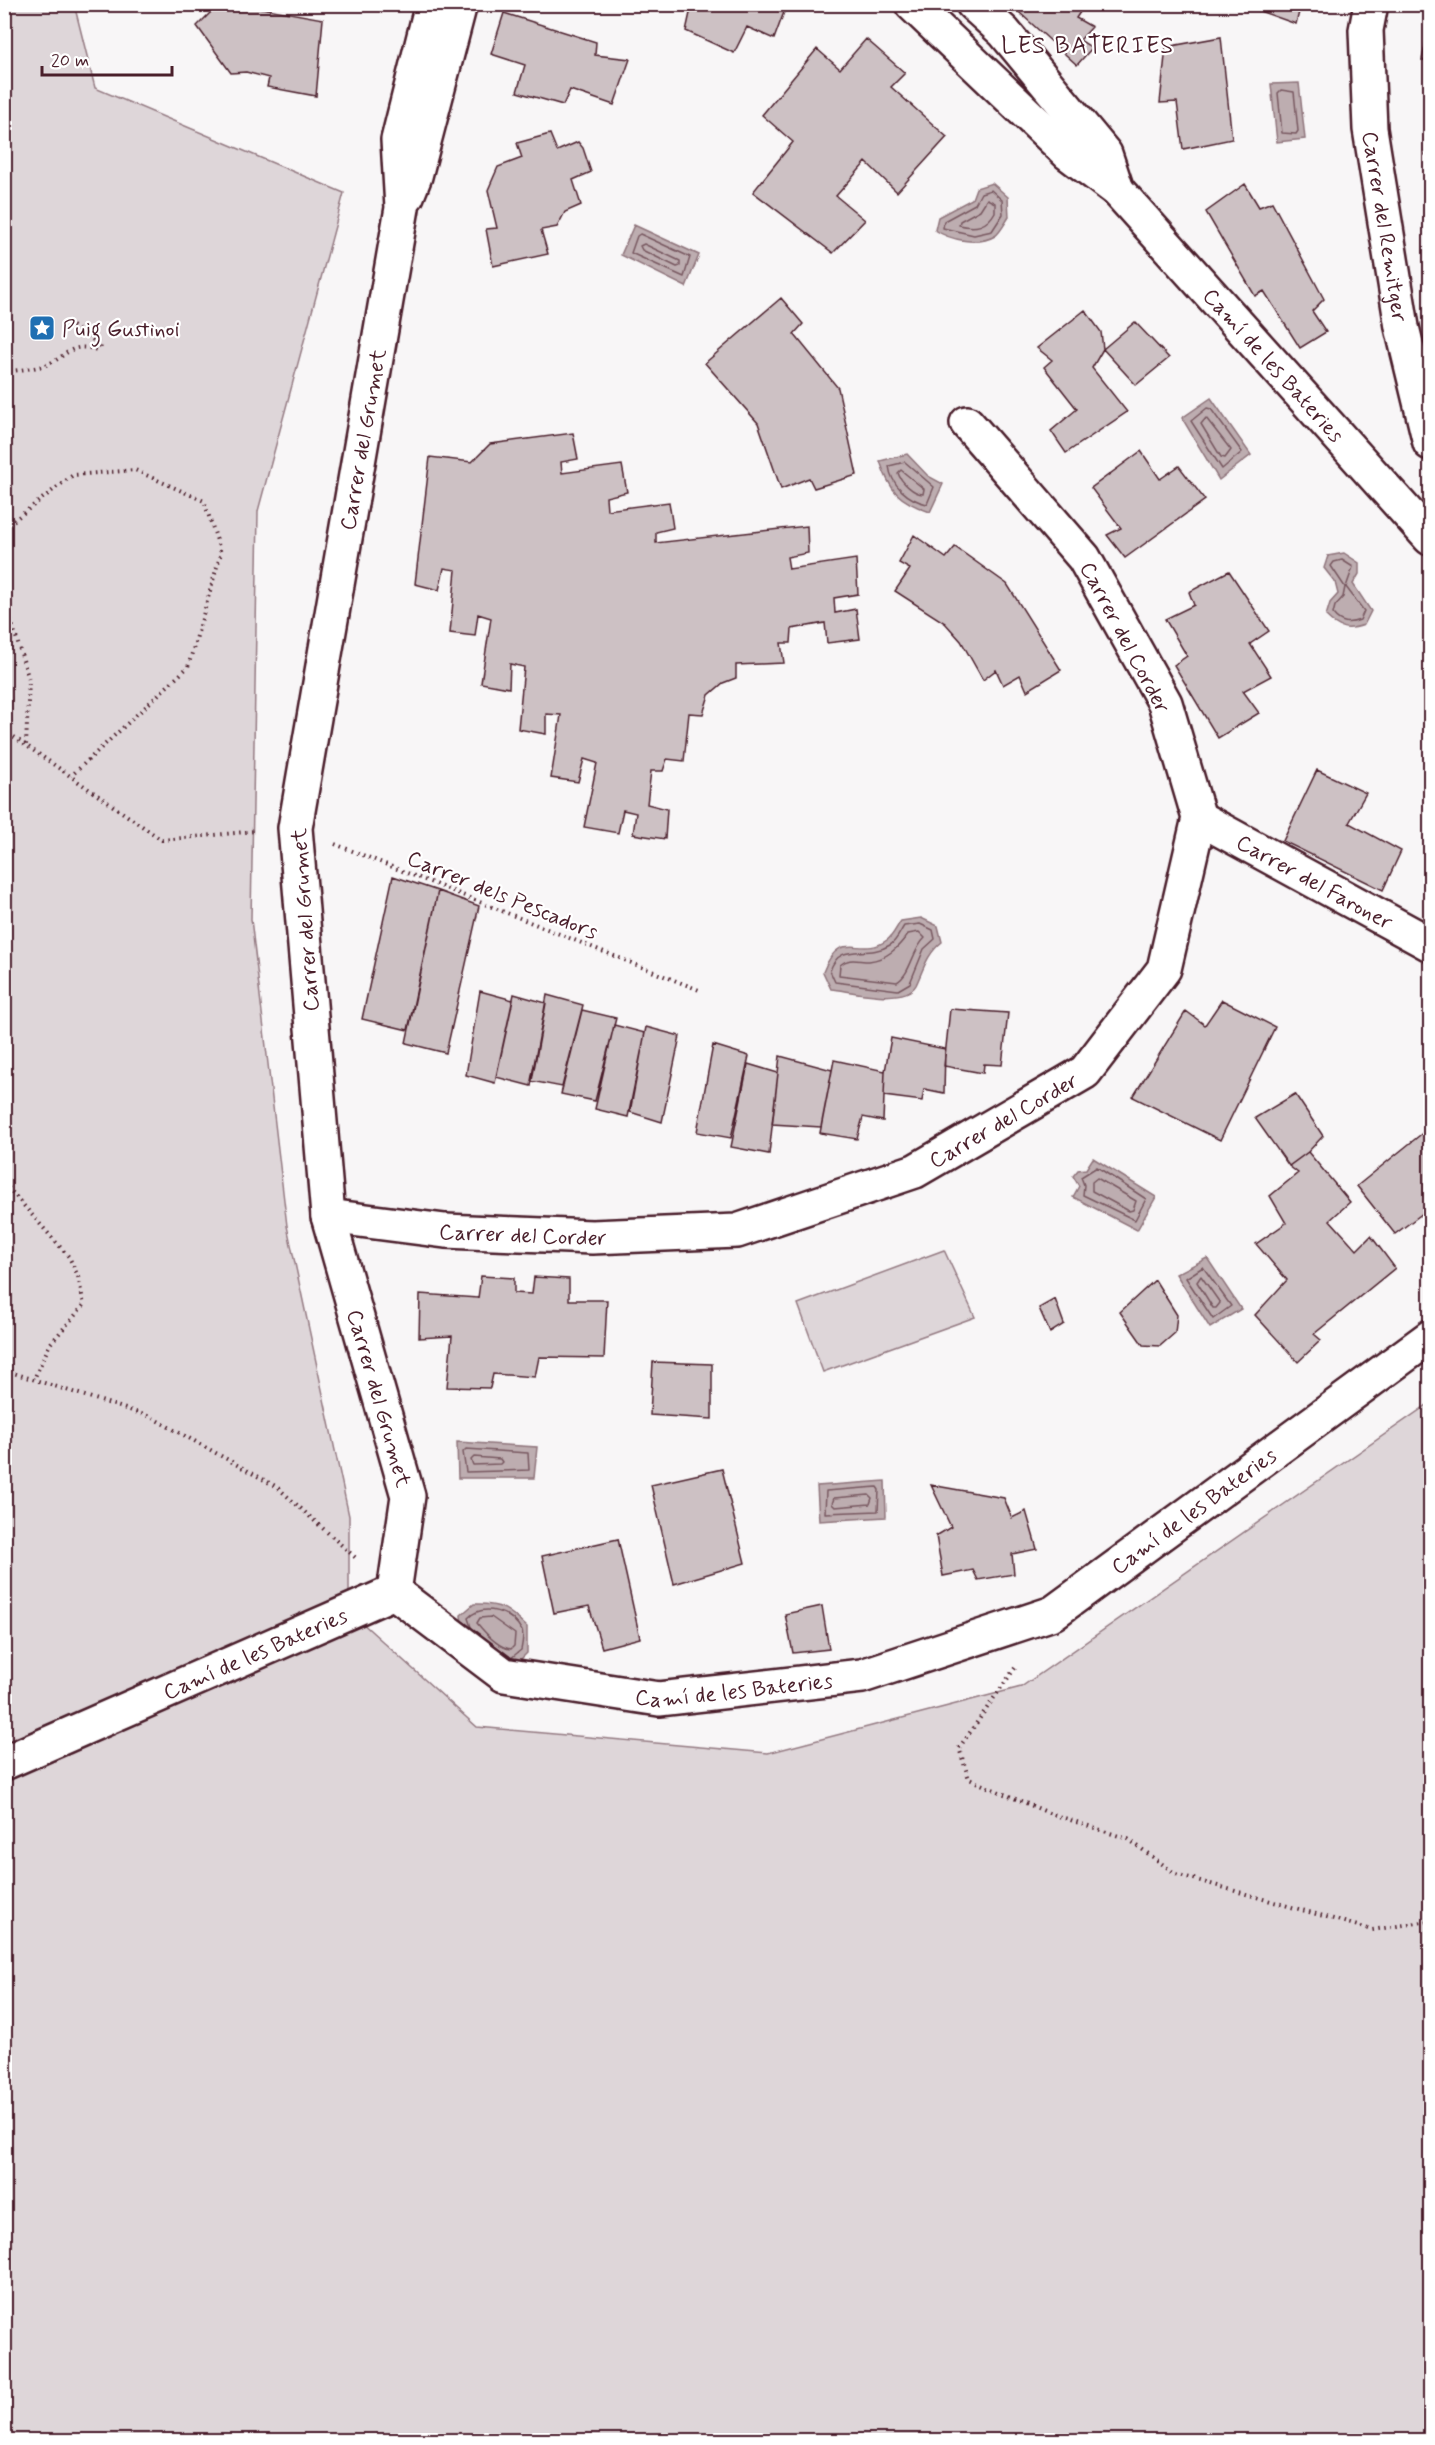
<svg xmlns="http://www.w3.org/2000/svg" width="1435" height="2445" font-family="Mynerve,sans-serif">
<rect width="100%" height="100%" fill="#f8f6f7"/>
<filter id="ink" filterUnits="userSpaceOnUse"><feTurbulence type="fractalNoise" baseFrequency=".0167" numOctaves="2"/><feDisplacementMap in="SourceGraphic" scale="12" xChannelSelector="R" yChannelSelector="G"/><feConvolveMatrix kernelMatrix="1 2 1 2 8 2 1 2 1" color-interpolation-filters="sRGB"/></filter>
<g filter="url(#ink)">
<path fill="#ded6d9" stroke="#947a82" stroke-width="1.5" d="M74 4 95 88 344 193 258 511 251 919 287 1226 349 1516V1611L477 1727 768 1753 1021 1687 1430 1403V2440H5L4 5Z
M944 1250 975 1317 823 1372 798 1304Z"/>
<path fill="#bdadb0" stroke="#8f747b" stroke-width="1.5" d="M1299 83 1305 139 1277 142 1271 84Z
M992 183 1008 197 1009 217C1005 223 1000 233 995 236 978 246 950 240 935 230L938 217 972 199 976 188Z
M634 225 699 255 686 287 621 255Z
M1211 398 1251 455 1219 480 1182 418Z
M907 454 928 476 943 484 930 512C899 501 890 492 880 461Z
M1344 553 1359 563V574L1353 584 1371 611 1364 625C1347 631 1339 629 1326 616L1330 603 1338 594 1335 582 1324 568 1328 556Z
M921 918 938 926 942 942C927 954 924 968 916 985 905 1005 851 991 831 989L823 972C841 926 860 960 887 940 893 936 897 926 901 921Z
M1093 1158 1156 1197 1137 1230 1073 1197 1079 1186 1073 1176 1078 1170 1086 1169Z
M1207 1258 1241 1309 1210 1328 1176 1274Z
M457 1442 537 1447 534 1478H458Z
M885 1481 886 1517 819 1521 817 1486Z
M474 1604C501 1603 508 1609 527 1627V1653L515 1665 462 1625 461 1615Z"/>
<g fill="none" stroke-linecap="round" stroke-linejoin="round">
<path stroke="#785860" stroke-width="1.5" d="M1281 90 1294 92 1298 131 1296 134 1282 133 1278 93Z
M991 190 1002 200 1003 214 992 231 974 235 943 228 944 221 975 204 981 193Z
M987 199 995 203V212C987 227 975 229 959 225L960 221 980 210Z
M640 234 690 257 684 277 631 253 637 236Z
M644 244 680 261V266L677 267 642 250 640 246Z
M1207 408 1211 409 1242 452 1222 469 1191 421Z
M1206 418 1231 450 1225 458 1221 457 1201 424Z
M905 462 934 487 927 504C908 500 891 485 889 466Z
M901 470 924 489 923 494C914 494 901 482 898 473Z
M1342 560 1353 567 1346 587 1364 611 1360 620C1349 624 1341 624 1333 614L1335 606 1343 597 1345 587 1331 566 1334 562Z
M920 924 933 930 935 939 924 949 910 983 898 990 835 982 830 971C840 940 866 960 890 945 896 942 900 932 904 926Z
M919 932 925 938C912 950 911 974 897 982L839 975 840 965C849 957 857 961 869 961 887 959 898 948 908 934Z
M1097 1167 1146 1199 1135 1220 1083 1195 1084 1185 1081 1177Z
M1097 1178 1136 1201 1133 1210 1129 1211 1092 1191V1182Z
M1203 1267 1231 1306 1213 1319 1186 1278Z
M1201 1276 1220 1303 1216 1308H1213L1197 1282Z
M466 1449 528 1453 529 1470 466 1472 463 1452Z
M474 1457 500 1459 502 1462 500 1464 473 1465 471 1460Z
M877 1487 879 1490 878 1511 825 1513 826 1491Z
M869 1495 872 1498 870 1504 835 1507 832 1504 834 1498Z
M491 1617 515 1634 514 1646 511 1649C498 1648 485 1633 477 1623L480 1618Z
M471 1627 468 1618C483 1603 512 1611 522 1631 524 1636 522 1645 521 1650L511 1658"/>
</g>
<path fill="#cdc1c4" stroke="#4a1f2b" stroke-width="1.5" d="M219 4H240L323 19 316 96 267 87 269 78 246 72 231 73 197 26Z
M692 4H787L774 39 747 27 734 53 686 31Z
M1010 4H1077L1082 9 1076 18 1092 27 1080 40 1092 48 1077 65Z
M1240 4H1301L1296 24Z
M504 13 596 42 595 55 630 59 614 105 570 90 563 105 517 92 525 65 491 54Z
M1430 21V61L1422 60Z
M1221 37 1232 139 1183 149 1177 102 1160 103 1166 47Z
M866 39 905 73 891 87 947 137 897 192 866 162 836 196 865 220 833 253 753 192 793 142 762 115 817 49 840 69Z
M1430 107V156L1425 155Z
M550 134 557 151 578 142 583 148 591 172 573 180 581 205 565 212 557 227 541 230 548 254 493 266 486 229 497 228 488 190 498 167 522 158 517 143Z
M1245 184 1259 207 1272 202 1324 299 1312 311 1326 332 1300 348 1264 291 1255 296 1206 212Z
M781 298 803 324 794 334 838 388 857 475 814 488 809 478 781 489 758 423 705 363Z
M1085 310 1101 332 1103 349 1092 368 1127 412 1066 453 1051 431 1077 409 1044 367 1052 360 1037 348Z
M1135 322 1169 358 1136 385 1103 349Z
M573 433 578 459 561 462 562 473 622 465 627 492 606 497 607 510 669 502 673 528 656 532V543L807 526 808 553 787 557 789 569 856 559 858 594 834 598 835 613 856 609 860 639 827 643 825 623 792 629 791 643H781L784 663 736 665V678L723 683 709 695 703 714 689 713 684 761 667 759 663 771H651L647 804 667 809 665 839 633 834 636 813 623 810 618 833 584 827 597 763 584 759 578 782 551 778 561 715 546 714V734L518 729 524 667 510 664 509 688 481 683 491 618 478 614 475 636 450 633 456 570 444 568 439 590 415 584 430 457 472 462 490 444Z
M1141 451 1160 479 1179 466 1205 500 1125 558 1107 535 1121 528 1091 488Z
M914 535 946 558 955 547 1007 584 1061 670 1027 691 1020 675 1003 685 996 670 983 680 961 641 945 623 895 591 910 569 899 563Z
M1229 571 1269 631 1250 644 1271 676 1243 691 1259 713 1218 738 1174 665 1187 656 1165 619 1194 605 1189 592Z
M1317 770 1366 793 1349 823 1401 851 1383 890 1283 841Z
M393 876 438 891 408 1030 362 1019Z
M438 891 479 906 446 1053 406 1043Z
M480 991 513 1000 495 1083 466 1075Z
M514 994 546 1003 531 1086 496 1077Z
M547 995 583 1005 562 1087 531 1081Z
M1222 1000 1275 1027 1220 1140 1133 1097 1186 1011 1205 1025Z
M950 1009 1008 1013 1002 1065 984 1064 983 1073 944 1066Z
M582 1010 616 1018 595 1101 561 1094Z
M614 1025 645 1033 628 1117 595 1109Z
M646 1027 680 1036 662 1122 630 1112Z
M891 1038 945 1049 944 1093 924 1089 922 1101 884 1096 885 1071Z
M713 1045 749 1056 731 1138 697 1132Z
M780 1056 832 1070 821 1127 772 1124Z
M834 1060 885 1071 883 1121 863 1117 857 1139 820 1133Z
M748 1064 778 1073 769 1154 731 1147Z
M1295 1094 1323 1136 1308 1152 1289 1166 1255 1118Z
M1430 1127V1214L1427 1210 1395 1234 1357 1186Z
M1308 1152 1350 1202 1330 1220 1357 1250 1371 1236 1395 1268 1314 1334 1321 1340 1298 1362 1255 1315 1287 1280 1256 1244 1286 1223 1270 1196 1298 1173 1289 1166Z
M481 1276 514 1278V1293L532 1294 534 1277 569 1279V1300H607L604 1358 539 1357 535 1377 493 1374 490 1388 447 1387 452 1336 419 1338 420 1294 478 1298Z
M1155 1280 1177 1315 1175 1333 1160 1346 1143 1345 1120 1312Z
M1055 1299 1064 1324 1050 1333 1039 1308Z
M653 1362 712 1364V1419L650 1415Z
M722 1469 745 1563 674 1584 651 1485Z
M931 1485 1004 1498 1012 1518 1026 1511 1037 1549 1012 1554 1014 1574 978 1580 973 1570 943 1576 936 1536 951 1527Z
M618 1539 640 1638 602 1648 589 1606 554 1613 542 1556Z
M822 1606 829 1649 793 1653 785 1614Z"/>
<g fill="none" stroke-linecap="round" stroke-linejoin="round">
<defs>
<g id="street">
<path id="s1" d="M912 4 1068 153 1117 190 1430 538"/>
<path d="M973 4 1004 32 1105 154 1117 190"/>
<path id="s2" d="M1371 4 1366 30 1370 129 1402 327 1430 443"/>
<path d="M407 196 415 176 460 4"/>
<path id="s3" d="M1199 818 1430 944"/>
<path id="s4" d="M328 1216 445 1231 592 1237 737 1231 915 1171 1085 1072 1164 969 1199 818 1165 703 1084 558 967 423"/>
<path id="s5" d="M394 1592 408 1496 328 1216 295 828 402 208 398 140 432 4"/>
<path id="s6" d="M394 1592 504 1675 659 1699 862 1676 1053 1613 1430 1337"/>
<path id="s7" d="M4 1763 394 1592"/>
</g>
</defs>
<use href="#street" stroke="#4a1f2b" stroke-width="38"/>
<path stroke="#4a1f2b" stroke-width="4" stroke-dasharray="1.5 4.5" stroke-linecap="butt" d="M72 326 101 345 100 351
M4 372C17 370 31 369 43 366 68 358 68 340 100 351
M4 528 73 475 135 470 204 501 221 553 188 667 71 776
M4 597 29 680 26 745
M4 730 162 840 256 831
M335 844 699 990
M4 1183 69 1257 78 1276 84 1305 50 1344 34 1379
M4 1370 151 1417 277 1487 358 1560
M1015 1668 959 1748 969 1779 1049 1813 1128 1839 1176 1874 1372 1930 1430 1921"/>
<use href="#street" stroke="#fff" stroke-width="33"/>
</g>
</g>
<defs>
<symbol id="sight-square" viewBox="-11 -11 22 22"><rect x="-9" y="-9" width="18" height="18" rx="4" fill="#1f6fb2" stroke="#fff"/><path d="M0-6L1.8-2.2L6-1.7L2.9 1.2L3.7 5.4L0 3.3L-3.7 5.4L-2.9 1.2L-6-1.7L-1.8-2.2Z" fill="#fff"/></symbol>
</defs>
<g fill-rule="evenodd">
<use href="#sight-square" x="27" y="313" width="30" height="30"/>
</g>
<g text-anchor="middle" stroke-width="4.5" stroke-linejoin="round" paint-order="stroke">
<g font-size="22" fill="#4a1f2b" stroke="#fff">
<text dy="8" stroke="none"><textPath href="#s2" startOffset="224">Carrer del Remitger</textPath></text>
<text dy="8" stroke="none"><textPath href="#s1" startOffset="512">Camí de les Bateries</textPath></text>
<text dy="8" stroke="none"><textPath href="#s5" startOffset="1172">Carrer del Grumet</textPath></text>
<text transform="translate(1126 637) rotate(62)" y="8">Carrer del Corder</text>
<text dy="8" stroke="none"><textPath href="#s3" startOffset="132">Carrer del Faroner</textPath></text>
<text transform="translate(503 894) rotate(22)" y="8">Carrer dels Pescadors</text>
<text transform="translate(304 920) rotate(-94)" y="8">Carrer del Grumet</text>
<text dy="8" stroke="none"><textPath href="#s4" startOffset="700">Carrer del Corder</textPath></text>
<text dy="8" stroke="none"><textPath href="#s4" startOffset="196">Carrer del Corder</textPath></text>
<text transform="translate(380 1398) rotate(74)" y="8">Carrer del Grumet</text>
<text dy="8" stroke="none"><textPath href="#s6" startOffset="874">Camí de les Bateries</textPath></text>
<text dy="8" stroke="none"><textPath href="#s7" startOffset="274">Camí de les Bateries</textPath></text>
<text dy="8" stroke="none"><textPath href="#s6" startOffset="370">Camí de les Bateries</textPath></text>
</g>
<g font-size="22" fill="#4a1f2b" stroke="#fff" text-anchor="start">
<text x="62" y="336">Puig Gustinoi</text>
</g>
<g font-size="24" letter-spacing="1.5" fill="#4a1f2b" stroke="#fff">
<text x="1088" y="53">LES BATERIES</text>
</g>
</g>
<rect width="1435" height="2445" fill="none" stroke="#fff" stroke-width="24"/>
<rect x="12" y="12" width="1411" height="2421" fill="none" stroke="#4a1f2b" stroke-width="2" filter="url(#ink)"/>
<path d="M42 66v9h130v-9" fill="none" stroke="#4a1f2b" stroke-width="3"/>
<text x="51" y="66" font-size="18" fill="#4a1f2b" stroke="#ffffff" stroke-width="4.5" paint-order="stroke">20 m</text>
</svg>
